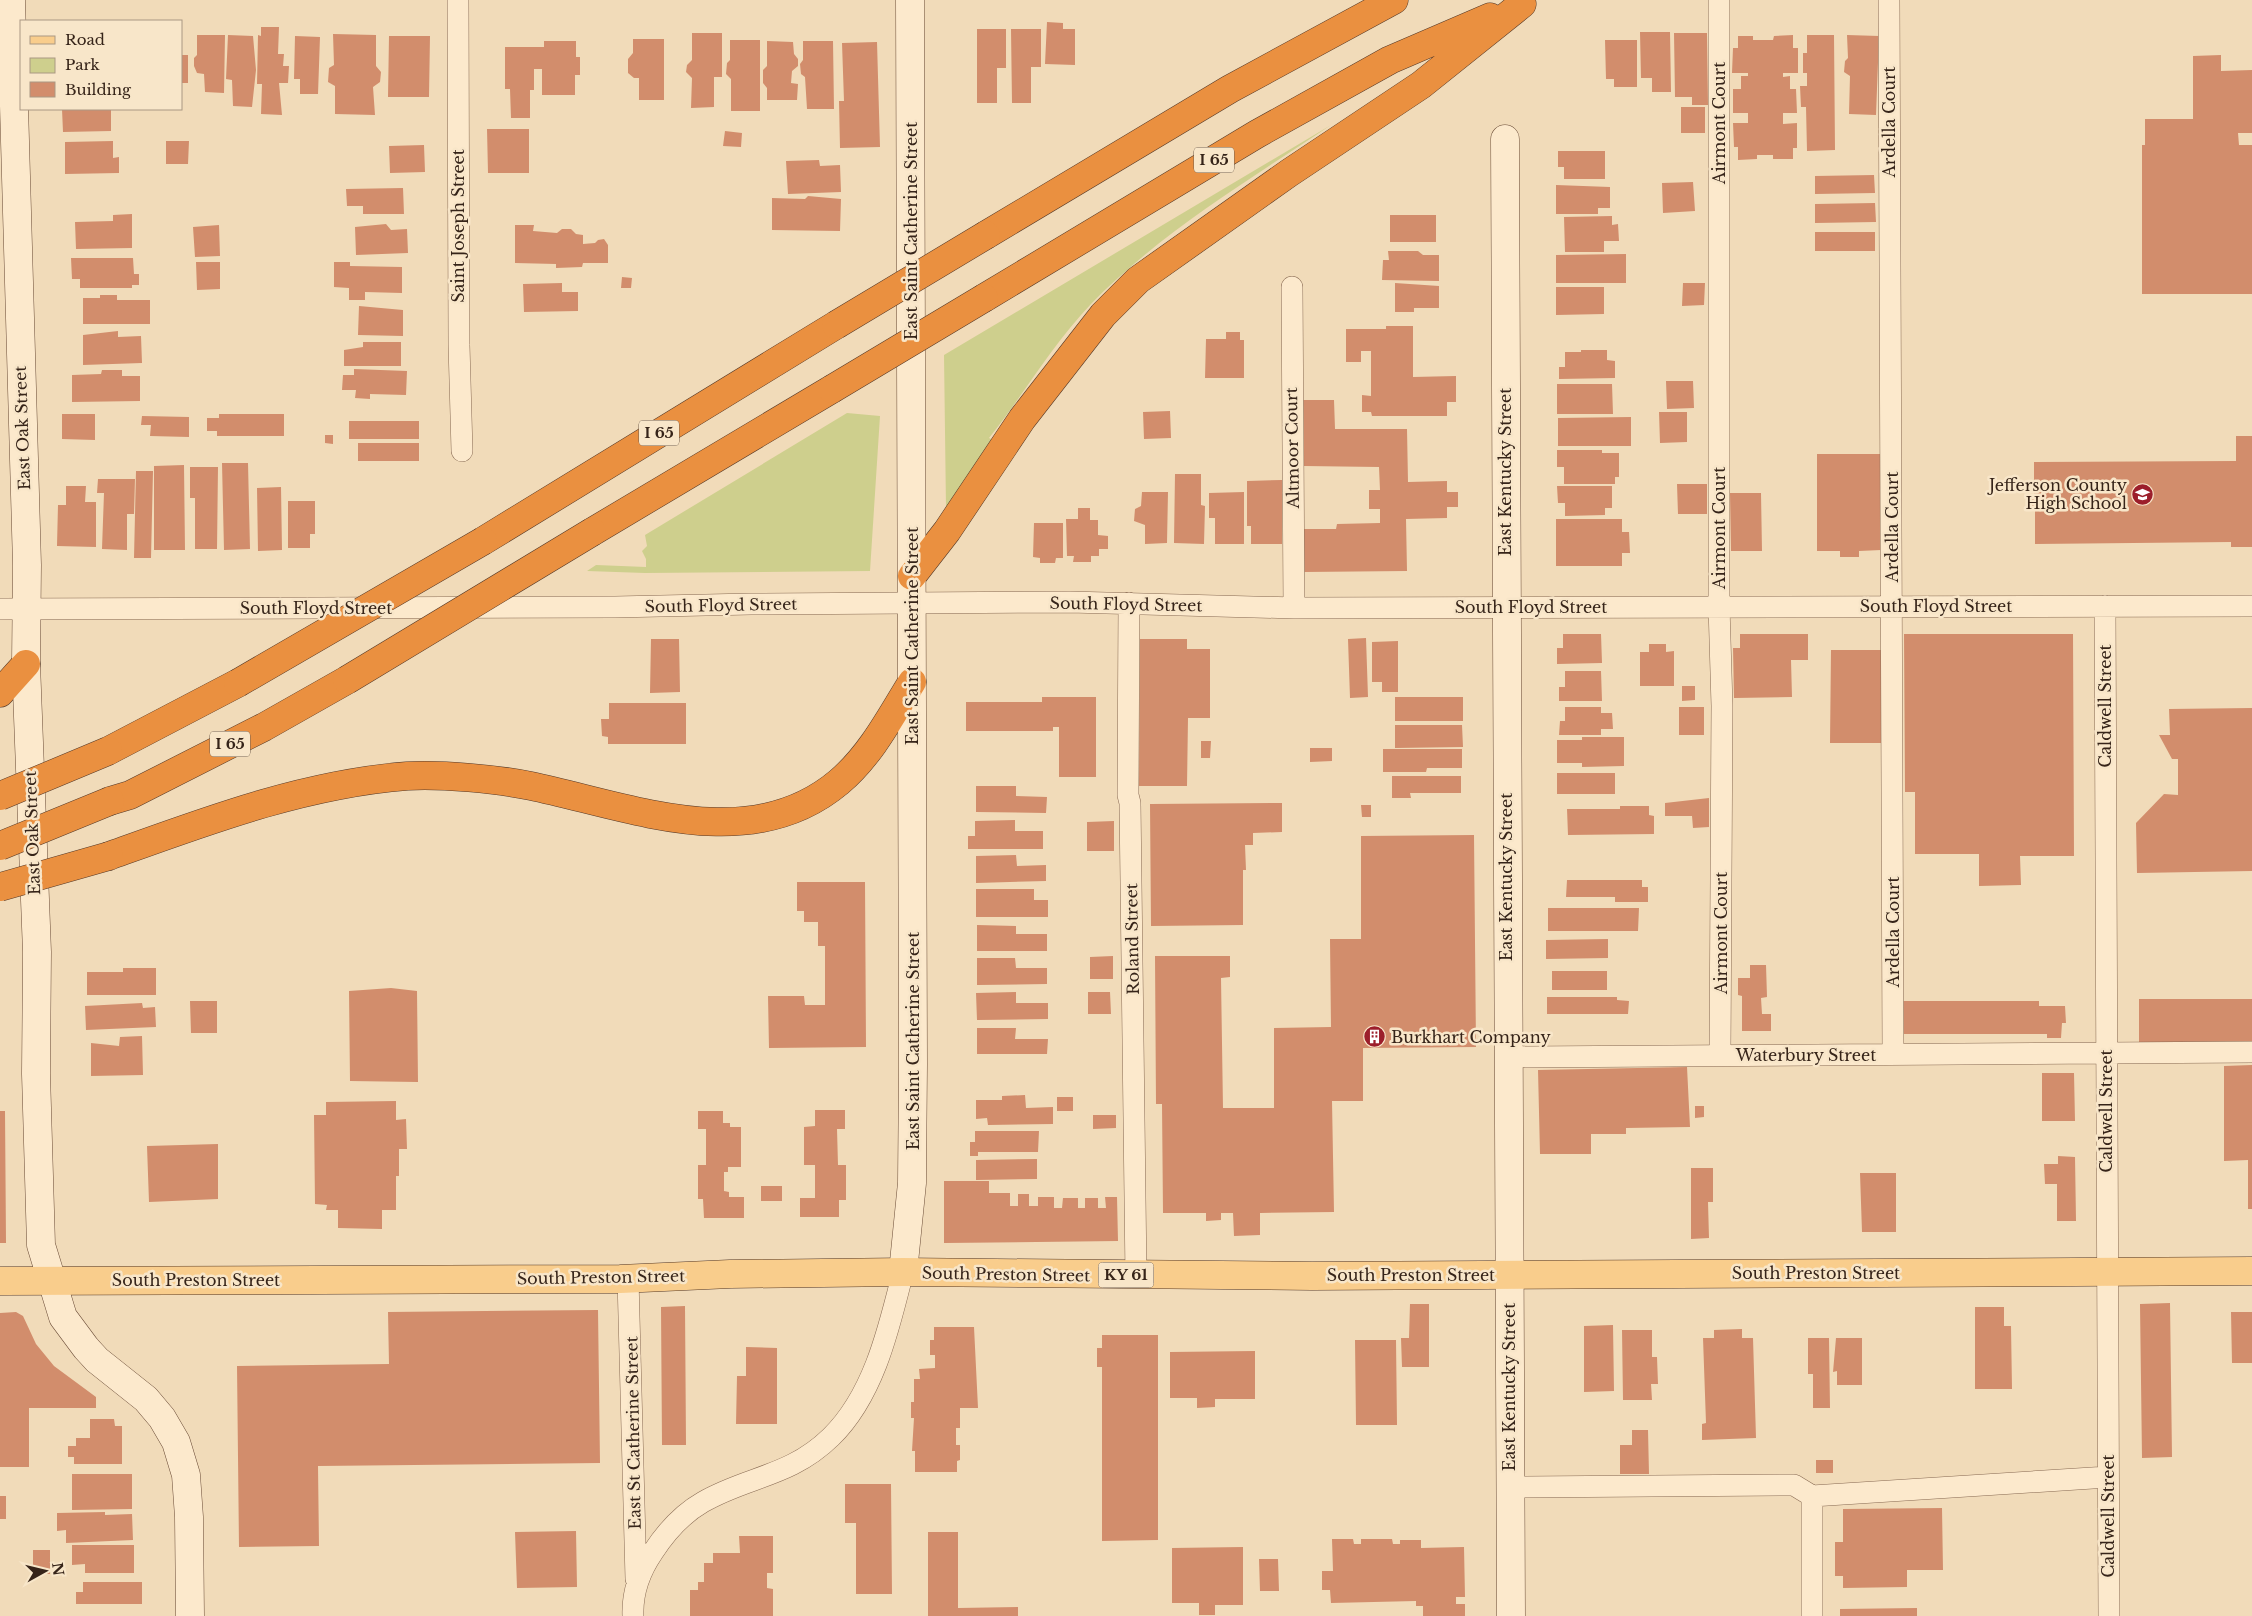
<svg xmlns="http://www.w3.org/2000/svg" width="2252" height="1616" font-family="'Libre Baskerville',serif">
<rect width="100%" height="100%" fill="#f1dbb9"/>
<path fill="#cecf8d" d="M1331 125C1248 181 1161 232 1091 304 1052 345 1024 394 989 438L993 440 946 508 944 355Z
M847 413 880 416 870 571 645 573 587 571 596 565 646 567V559L642 551 647 546 645 535Z"/>
<path fill="#d28d6c" d="M1047 22 1063 23V29H1075V65L1045 64Z
M261 27H279L278 54H284L283 66H289L288 83H279L282 115 261 114 262 84H257L258 35 261 36Z
M977 29H1006V68H997V103H977Z
M1011 29H1041V67H1031V103H1012Z
M1640 32H1670L1671 92H1652V78H1641Z
M692 33H722V77H714V107L691 108 692 78 686 72 687 65 692 60Z
M1674 33H1707L1708 105H1692V97H1675Z
M333 34 376 35V66L381 72 380 82 373 87 375 115 335 114V86L328 82 329 68 334 65Z
M197 35H225L224 93 205 92 204 74 197 73 194 66V58L197 55Z
M228 35 253 36 256 70 252 107 233 106 232 80 226 79Z
M1793 35V48H1798V73H1783V77L1790 76V89H1796L1797 113H1783V124L1797 123V148H1793V159H1773V155H1757V159L1738 160V147H1734L1733 123H1748V113H1733V89H1741V76H1748V73H1732L1733 48H1738V36H1753V40H1773L1774 36Z
M1807 35H1834L1835 150 1807 151 1806 107H1801L1800 86H1807V73H1803V53H1807Z
M1847 35 1879 36 1876 115 1849 114 1850 76 1844 72 1845 61 1848 58Z
M295 36 320 37 318 94H300V79H294Z
M389 36H430L429 97H388Z
M633 39H664V100H639V78H634L628 73V59L633 53Z
M730 40H760V111H731V79L726 74 727 63 730 60Z
M1605 40H1637V87H1614V79H1606Z
M544 41H576V57H580V75H575V95H542V69H534V90H530V118H511L510 89H505V47H544Z
M767 41 793 42 794 54 798 59V66L792 71 791 83 798 84 797 100H767V88L763 83V70L767 66Z
M803 41H833L834 109H807L805 77 801 74 800 64 803 60Z
M877 42 880 147 840 148 839 101H844L842 43Z
M181 55H188V83H181Z
M2221 55V71L2252 70V133H2238L2239 145H2252V294H2142V145H2145V119H2193V56Z
M1681 107H1705V133H1681Z
M62 109H111V131L63 132Z
M487 129H529V173H488Z
M725 131 742 133 741 147 723 146Z
M113 141V158L119 157V173L65 174V142Z
M166 141H189L188 164H166Z
M424 145 425 172 390 173 389 146Z
M1558 151H1605V179H1564V167H1558Z
M819 160 820 166 840 165 841 192 788 194 786 161Z
M1874 175 1875 193 1815 194V176Z
M1693 182 1695 211 1663 213 1662 183Z
M1556 185 1610 187V208H1598V214H1556Z
M403 188 404 214H363V206H347L346 189Z
M808 196 841 199 840 231 772 230V198L805 199Z
M1875 203 1876 222 1815 223V204Z
M132 214V248L76 249 75 222 113 221V215Z
M1390 215H1436V242H1390Z
M1612 216V225L1618 224 1619 241H1604V252H1565L1564 217Z
M386 224 391 230 407 229 408 253 356 255 355 227Z
M219 225 220 256 195 257 193 227Z
M515 225H534L533 231 557 233 562 229H571L576 234 583 235V244L595 243 598 240 604 239 608 245V263H583L582 267 556 268V264L515 263Z
M1815 232H1875V251H1815Z
M1388 251H1418L1423 255H1439V281L1382 280 1383 260H1389Z
M1626 254V283H1556V255Z
M71 258H133L134 274H139V285H132V288H80V279H72Z
M196 262H220V289L197 290Z
M334 262H350V266L402 267V293L365 292V300H349V288L334 287Z
M622 277 632 278 631 288H621Z
M562 283V292H578V311L524 312 523 284Z
M1395 283 1439 286V308H1414V312H1395Z
M1683 283H1705L1704 305 1682 306Z
M1556 287H1604V314L1556 315Z
M100 295H117V300H150V324H83V298H100Z
M359 306 403 310V336L358 335Z
M1386 326H1413V377L1456 376V402H1447V416H1372L1371 412H1362V395L1371 396V351H1361V362H1346V329H1386Z
M118 331V337L141 336 142 363 83 365V335Z
M1226 332H1240V340H1244V378H1205L1206 339H1226Z
M363 342H401V366H344V350L363 347Z
M1581 350H1607V360L1615 361V378L1559 379V367H1565V352H1581Z
M354 369 407 371 406 395 370 394V399L355 398 356 390H342L343 375H354Z
M102 370H122V376H140V401L72 402V375L101 374Z
M1666 381H1693L1694 408 1667 409Z
M1557 384H1612L1613 414H1557Z
M1303 400H1334L1335 429H1407L1408 482 1447 481V492H1458V507H1447V518L1406 519 1407 571 1304 572V529H1336L1337 524 1380 523V509H1369V490H1380L1379 467 1304 466Z
M1170 411 1171 438 1144 439 1143 412Z
M1659 412H1687V442L1660 443Z
M62 414H95V440L62 439Z
M219 414H284V436H217V431H207V418H219Z
M142 416 189 417V437L150 436 151 425H141Z
M1631 417V446H1558V418Z
M349 421H419V439H349Z
M325 435H333V444L325 443Z
M2236 436H2252V547H2231V542L2035 544V510L2029 509V498H2034V462L2236 461Z
M358 443H419V461H358Z
M1557 450H1602V453H1619V477H1615V484H1564V467H1557Z
M1817 454H1881V550L1859 551V557H1840V551H1817Z
M222 463H248L250 549 224 550Z
M184 465 185 550H154V466Z
M190 467H218L217 549H195V498H190Z
M136 471H153L151 558H134Z
M1175 474H1201V505L1205 506 1204 544 1174 543Z
M98 479H135L134 514H127V550L102 549 104 493H97Z
M1282 480V544H1251V526H1247V481Z
M1677 484H1707V514H1678Z
M66 486H86L85 502H96V547L57 546 58 505H66Z
M1557 486H1612V508H1605V515L1565 516V503H1558Z
M281 487 282 550 258 551 257 488Z
M1142 492H1168L1167 543 1145 544V525L1134 521 1135 509 1141 506Z
M1244 492V544H1215V518H1209V493Z
M1730 493H1761L1762 551H1731Z
M288 501H315V534H310V548H288Z
M1078 508H1090V520H1098V535L1108 536V549H1099V556H1091V562H1073L1074 556H1067L1066 519H1078Z
M1556 519H1622V532H1629L1630 553H1622V566H1556Z
M1034 523H1063V558H1056L1055 563H1040V558L1033 557Z
M1563 634H1601L1602 663 1557 664V648H1563Z
M1740 634H1808V660H1791L1792 697 1734 698 1733 648H1740Z
M1904 634H2073L2074 856H2020L2021 885 1979 886V854H1915V792H1905Z
M1366 638 1368 697 1350 698 1348 639Z
M651 639H679L680 692 650 693Z
M1140 639H1187V649H1210V718H1188L1187 786H1139Z
M1398 641V692H1382V682H1372V642Z
M1649 644H1666V652L1674 651V686H1640V652H1649Z
M1831 650H1882V743H1830Z
M1565 671H1601L1602 701H1559V687H1565Z
M1682 686H1695V700L1682 701Z
M1042 697H1096V777H1059V727H1053V731H966V702H1042Z
M1395 697H1463V721H1395Z
M609 703H686V744H608V737L602 736 601 719H609Z
M1565 707H1601V713H1612L1613 729H1601V735H1559L1560 721H1565Z
M1679 707H1704V735H1679Z
M2252 708V871L2137 873 2136 823 2164 794 2178 795V759H2172L2159 735H2170L2169 709Z
M1395 725H1462L1463 747 1395 748Z
M1582 737H1624V766L1582 767V763H1557V740H1582Z
M1201 741H1211L1210 758H1201Z
M1310 748H1332V761L1310 762Z
M1383 749H1462V768H1427L1426 772H1383Z
M1557 773H1615V794H1557Z
M1392 776H1461V793H1410L1411 798H1392Z
M976 786H1016V796L1047 797 1046 813 976 812Z
M1709 798V827L1693 828 1692 816H1665V803Z
M1282 803V832L1253 833V845H1245L1246 870H1243V925L1151 926 1150 804Z
M1361 805H1371V817H1362Z
M1620 806H1649V815L1654 816V834L1568 835 1567 809H1620Z
M1015 820V831H1043V849H968V836H975V821Z
M1114 821V851H1087V822Z
M1474 835 1476 1047 1363 1048V1101H1332L1334 1212 1260 1213V1235L1234 1236 1233 1213H1221V1220L1206 1221V1213H1163L1162 1104H1156L1155 956H1230V977L1221 978 1223 1108H1274V1028L1331 1027 1330 939H1361V836Z
M1016 855 1017 866 1046 865V881L976 883V856Z
M1567 880H1642V887H1648V902H1615V897H1566Z
M797 882H865L866 1047 769 1048 768 996H804L805 1005H825V946H818V922H804V911H797Z
M976 889H1034V900H1048V917H976Z
M1548 908H1639L1638 931H1548Z
M977 925 1016 926V934H1047V951H977Z
M1608 939V958L1546 959V940Z
M1113 956V979H1090V957Z
M977 958H1015L1016 968H1047V984L977 985Z
M1750 965H1766L1767 997 1761 998 1762 1014H1771V1031H1742V996L1738 995V978H1750Z
M123 968H156V995H87V972H123Z
M1552 971H1607V990H1552Z
M391 988 417 991 418 1082 350 1081 349 991Z
M1016 992V1003H1048V1019L977 1020 976 993Z
M1088 992H1110L1111 1014H1088Z
M1547 997H1617V1000L1629 1001 1628 1014H1547Z
M2139 999H2252V1043H2139Z
M190 1001H217V1033H191Z
M1903 1001H2039V1006H2065L2066 1023H2062L2061 1038H2047V1034H1903Z
M142 1003 143 1008 155 1007 156 1027 86 1030 85 1006Z
M977 1028H1016L1015 1039H1048L1047 1054H977Z
M142 1036 143 1075 91 1076V1043L119 1046 120 1037Z
M2252 1065V1209H2248V1160L2224 1161V1066Z
M1687 1067 1690 1127 1626 1128V1134H1591V1154H1540L1538 1070Z
M2042 1073H2074L2075 1121H2042Z
M1025 1095 1026 1108 1053 1107V1124L988 1125 987 1118 976 1119V1100H1002V1096Z
M1057 1097H1073V1111H1057Z
M396 1101V1120L406 1119 407 1149H399V1176H396V1210H382V1229L338 1228V1210H326L327 1205 315 1204 314 1115H326V1102Z
M1695 1106H1704V1117L1695 1118Z
M815 1110H845V1129H837L838 1165H846V1200H839V1217H800V1198H815V1165H804V1127L815 1126Z
M0 1111H5L6 1243H0Z
M698 1111H723V1123H730V1127H741V1167H728V1172H724V1191L729 1192V1197H744V1218H704L703 1199H698V1165H706V1129H698Z
M1093 1115H1116V1128L1093 1129Z
M975 1131H1039L1038 1152H978V1156H970V1142H975Z
M218 1144V1199L149 1202 147 1146Z
M2058 1156 2075 1157 2076 1221H2057V1184H2045L2044 1164H2058Z
M1037 1159V1179L976 1180V1160Z
M1691 1168H1713V1202H1708L1709 1238 1691 1239Z
M1860 1173H1896V1232H1862Z
M944 1181H989V1193H1010V1206H1018V1194H1029V1206H1038V1197H1054V1208H1062L1063 1198H1078V1208H1085V1198H1098V1208H1106L1105 1197H1117L1118 1241 944 1243Z
M761 1186H782V1201H761Z
M2170 1303 2172 1457 2142 1458 2140 1304Z
M1410 1304H1429V1367H1402L1401 1338H1409Z
M685 1306 686 1445H662L661 1307Z
M1975 1307H2004V1326H2011L2012 1389H1975Z
M598 1310 600 1463 318 1466 319 1546 239 1547 237 1366 389 1364 388 1312Z
M16 1312 23 1316 36 1344 54 1366 96 1397V1408H29V1467H0V1313Z
M2231 1312H2252V1363H2232Z
M1613 1325 1614 1391 1584 1392V1326Z
M934 1327H974L978 1408H960V1428H956V1445H960V1460L957 1461V1472H915V1451H912L914 1418H911V1402H914V1379H920L919 1369 935 1368V1355H930V1340H934Z
M1742 1329V1338H1753L1756 1438 1702 1440V1424L1706 1423 1703 1338H1714V1330Z
M1622 1330H1652V1357H1657L1658 1384H1651L1652 1400H1623Z
M1102 1335H1158V1540L1102 1541V1367H1097V1348H1102Z
M1808 1338H1829L1830 1408H1813V1374H1808Z
M1836 1338H1862V1385H1837V1371L1833 1372Z
M1355 1340H1396L1397 1425H1356Z
M746 1347 777 1348V1424H736L737 1376H746Z
M1255 1351V1399H1215V1407L1197 1408V1398H1170V1352Z
M90 1419H114L115 1426H122V1464H74V1457H68V1446H76V1438H90Z
M1632 1430H1648L1649 1474H1620V1445H1632Z
M1816 1460H1833V1473H1816Z
M72 1474H132V1509L72 1510Z
M845 1484H891L892 1594H856V1523H845Z
M0 1496H6V1519H0Z
M1942 1508 1943 1570H1907V1587L1843 1588V1576H1835V1542H1843V1509Z
M105 1512V1515L132 1514 133 1540 66 1543V1530L57 1531V1513Z
M576 1531 577 1587 517 1588 515 1532Z
M928 1532H958V1608L1018 1607V1616H928Z
M739 1536H773V1573H767V1588L773 1589V1616H690V1590H698V1582H704V1563H713V1553H740Z
M1332 1539H1353L1354 1544H1361V1539H1392L1393 1544H1400V1540H1421V1548L1464 1547 1465 1597H1456V1604H1465V1616H1423V1606H1416V1601L1331 1603 1330 1590H1322V1571H1333Z
M72 1545H134V1573H85V1564L72 1565Z
M1243 1547V1605H1215V1615H1199V1603H1172V1548Z
M33 1550H50V1574H33Z
M1259 1559H1278L1279 1591H1260Z
M83 1582H142V1604H76V1592H83Z
M1917 1608V1616H1840V1609Z"/>
<g fill="none" stroke-linecap="round" stroke-linejoin="round">
<defs>
<path id="street" d="M458 0 459 345 462 451
M1719 0V606L1722 706 1720 1055
M1889 0 1893 1054
M1292 287 1294 608
M1129 603 1128 795 1130 803 1136 1276
M2105 606 2109 1616
M0 609 615 607 751 604 1070 602 1294 608 2252 606
M1507 1057 2252 1052
M628 1279 636 1579
M1510 1487 1794 1485 1812 1496 2108 1477
M1812 1496V1616
M633 1616C632 1593 640 1571 653 1552 666 1532 682 1514 703 1502 748 1476 790 1477 831 1437 874 1395 889 1328 903 1272"/>
<path id="secondary" d="M11 0 27 565 26 664 37 952 36 1074 41 1245 63 1317 86 1348 97 1360 146 1399 162 1418 176 1442 186 1475 189 1517 190 1616
M1505 139 1511 1616
M903 1272 912 1183 913 1064 910 0"/>
<path id="primary" d="M0 1281 620 1279 730 1274 903 1272 1312 1276 2252 1271"/>
<path id="highway" d="M986 235 1230 89 1394 0
M984 298 1257 134 1390 60 1490 17
M592 532 832 389
M483 541 836 325
M912 576 947 531 1022 419 1103 315 1138 280 1289 173 1421 85 1522 4
M0 693 26 664
M108 751 238 683
M110 801 130 795 264 727 347 680
M109 856C206 821 304 784 407 776 442 774 497 779 531 786 631 807 750 857 839 782 871 755 891 716 912 682"/>
</defs>
<use href="#street" stroke="#886a53" stroke-width="22"/>
<use href="#secondary" stroke="#6a4b36" stroke-width="29"/>
<use href="#primary" stroke="#553928" stroke-width="29"/>
<use href="#highway" stroke="#553928" stroke-width="29"/>
<use href="#street" stroke="#fce9cc" stroke-width="21"/>
<use href="#secondary" stroke="#fce9cc" stroke-width="28"/>
<use href="#primary" stroke="#f9cd8c" stroke-width="28"/>
<use href="#highway" stroke="#ea9040" stroke-width="28"/>
<defs>
<path id="highway-bridge" d="M836 325 986 235
M832 389 984 298
M347 680 592 532
M238 683 483 541
M0 796 108 751
M0 846 110 801
M0 887 109 856"/>
</defs>
<use href="#highway-bridge" stroke="#553928" stroke-width="29" stroke-linecap="butt"/>
<use href="#highway-bridge" stroke="#ea9040" stroke-width="28"/>
</g>
<defs>
<symbol id="school-disc" viewBox="-11 -11 22 22"><circle r="9.5" fill="#9c1e2b" stroke="#f8e6c9"/><path d="M0-5L7-2L0 1L-7-2ZM-4 1L0 2.5L4 1V4Q0 6-4 4Z" fill="#fff"/></symbol>
<symbol id="building-disc" viewBox="-11 -11 22 22"><circle r="9.5" fill="#9c1e2b" stroke="#f8e6c9"/><path d="M-4-6H4V6H1V3H-1V6H-4ZM-2.5-4.3h1.7v1.8h-1.7ZM.8-4.3h1.7v1.8H.8ZM-2.5-1h1.7V.8h-1.7ZM.8-1h1.7V.8H.8Z" fill="#fff"/></symbol>
</defs>
<g fill-rule="evenodd">
<use href="#school-disc" x="2130" y="482" width="25" height="25"/>
<use href="#building-disc" x="1362" y="1024" width="25" height="25"/>
</g>
<g text-anchor="middle" stroke-width="5" stroke-linejoin="round" paint-order="stroke">
<g fill="#f8e6c9" stroke="#705e4e" stroke-width="1">
<rect x="1194" y="147.5" width="40" height="25" rx="4"/>
<rect x="639" y="420.5" width="40" height="25" rx="4"/>
<rect x="210" y="731.5" width="40" height="25" rx="4"/>
<rect x="1098.5" y="1262.5" width="55" height="25" rx="4"/>
</g>
<g font-size="15" font-weight="bold" fill="#362419">
<text x="1214" y="165">I 65</text>
<text x="659" y="438">I 65</text>
<text x="230" y="749">I 65</text>
<text x="1126" y="1280">KY 61</text>
</g>
<g font-size="16" fill="#362419" stroke="#f8e6c9">
<text transform="translate(1889 122) rotate(-90)" y="6">Ardella Court</text>
<text transform="translate(1719 123) rotate(-90)" y="6">Airmont Court</text>
<text transform="translate(458 226) rotate(-90)" y="6">Saint Joseph Street</text>
<text transform="translate(911 231) rotate(-90)" y="6">East Saint Catherine Street</text>
<text transform="translate(22 428) rotate(-92)" y="6">East Oak Street</text>
<text transform="translate(1292 448) rotate(-91)" y="6">Altmoor Court</text>
<text transform="translate(1505 472) rotate(-90)" y="6">East Kentucky Street</text>
<text transform="translate(1892 527) rotate(-90)" y="6">Ardella Court</text>
<text transform="translate(1719 528) rotate(-90)" y="6">Airmont Court</text>
<text transform="translate(1126 604) rotate(1)" y="6">South Floyd Street</text>
<text transform="translate(721 605) rotate(-1)" y="6">South Floyd Street</text>
<text x="1936" y="612">South Floyd Street</text>
<text x="1531" y="613">South Floyd Street</text>
<text x="316" y="614">South Floyd Street</text>
<text transform="translate(912 636) rotate(-90)" y="6">East Saint Catherine Street</text>
<text transform="translate(2105 706) rotate(-90)" y="6">Caldwell Street</text>
<text transform="translate(32 833) rotate(-92)" y="6">East Oak Street</text>
<text transform="translate(1506 877) rotate(-90)" y="6">East Kentucky Street</text>
<text transform="translate(1893 932) rotate(-90)" y="6">Ardella Court</text>
<text transform="translate(1721 933) rotate(-90)" y="6">Airmont Court</text>
<text transform="translate(1132 939) rotate(-91)" y="6">Roland Street</text>
<text transform="translate(913 1041) rotate(-90)" y="6">East Saint Catherine Street</text>
<text x="1806" y="1061">Waterbury Street</text>
<text transform="translate(2106 1111) rotate(-90)" y="6">Caldwell Street</text>
<text x="1816" y="1279">South Preston Street</text>
<text transform="translate(1006 1274) rotate(1)" y="6">South Preston Street</text>
<text x="1411" y="1281">South Preston Street</text>
<text transform="translate(601 1277) rotate(-1)" y="6">South Preston Street</text>
<text x="196" y="1286">South Preston Street</text>
<text transform="translate(1509 1387) rotate(-90)" y="6">East Kentucky Street</text>
<text transform="translate(633 1433) rotate(-91)" y="6">East St Catherine Street</text>
<text transform="translate(2108 1516) rotate(-90)" y="6">Caldwell Street</text>
</g>
<g font-size="16" fill="#362419" stroke="#f8e6c9" text-anchor="end">
<text x="2127" y="491">Jefferson County<tspan x="2127" dy="18">High School</tspan></text>
<text x="1391" y="1043" text-anchor="start">Burkhart Company</text>
</g>
</g>
<rect x="20" y="20" width="162" height="90" fill="#f8e6c9" stroke="#aa9883"/>
<rect x="30" y="36" width="25" height="8" fill="#f9cd8c" stroke="#aa9883"/>
<text x="65" y="45" font-size="15" fill="#362419">Road</text>
<rect x="30" y="58" width="25" height="15" fill="#cecf8d" stroke="#aa9883"/>
<text x="65" y="70" font-size="15" fill="#362419">Park</text>
<rect x="30" y="82" width="25" height="15" fill="#d28d6c" stroke="#aa9883"/>
<text x="65" y="95" font-size="15" fill="#362419">Building</text>
<g transform="translate(45 1571) rotate(82)" stroke="#f8e6c9" stroke-width="4" paint-order="stroke">
<path d="M0-4L9 19L0 12L-9 19Z" fill="#362419"/>
<text y="-8" font-size="14" font-weight="bold" text-anchor="middle" fill="#362419">N</text>
</g>
</svg>
